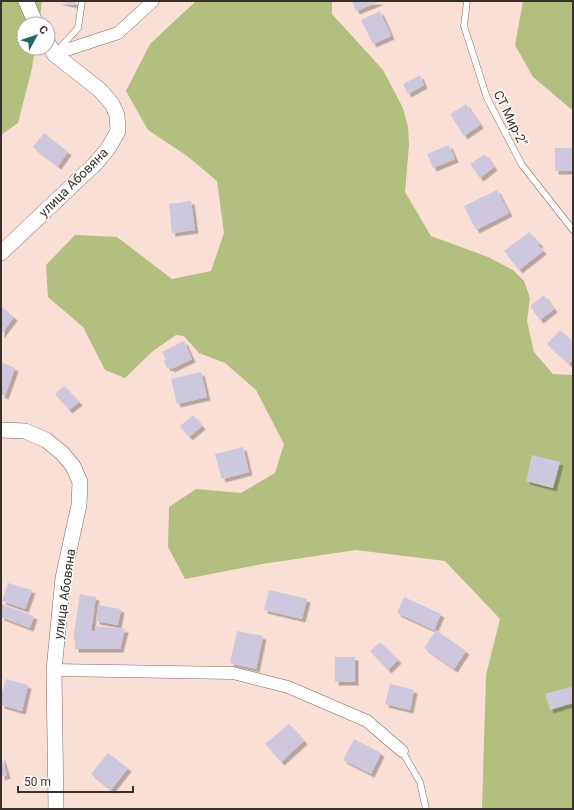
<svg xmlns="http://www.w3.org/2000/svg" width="574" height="810" font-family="Roboto,sans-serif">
<defs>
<filter id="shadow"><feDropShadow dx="3.5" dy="3.5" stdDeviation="0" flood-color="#0004"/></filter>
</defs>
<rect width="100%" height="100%" fill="#f9dfd6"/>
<path fill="#b2bf7f" d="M1 1H42L39 24H24V48H35L32 68 18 123 1 135Z
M196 1H332V14L383 70 403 108 408 127 409 145 405 192 431 236 488 257 513 270 524 281 530 298 527 321 534 352 553 374 573 375V809H482L486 675 500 619 445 561 356 550 262 564 185 579 168 547 169 507 196 489 241 493 275 473 284 444 256 390 225 363 199 353 184 336 176 335 153 351 125 378 105 370 83 327 48 297 46 265 75 235 117 237 172 279 211 271 224 233 217 181 187 156 148 130 126 91 150 44Z
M523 1H573V109H571L533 77 515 45Z"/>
<path fill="#cec8de" filter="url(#shadow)" d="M57 1H76L75 5Z
M352 1H381L356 11Z
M380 11 391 36 373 44 361 20Z
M420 75 424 85 408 94 403 84Z
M466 104 480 125 464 136 450 114Z
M44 133 68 152 58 166 33 147Z
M449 145 455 159 433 168 427 154Z
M555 148H573V171H555Z
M485 154 494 167 480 178 470 164Z
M497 190 509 213 476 230 464 206Z
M191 201 195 230 172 233 169 204Z
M529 232 540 244 538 245 543 251 519 270 504 251Z
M544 295 554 309 540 320 530 306Z
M3 308 14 317 1 335V310Z
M560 330 573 342V360L569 364 547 344Z
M184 341 192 359 171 369 170 367 167 368 164 361 166 360 162 352Z
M1 362 15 368 5 396 1 394Z
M201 372 207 397 177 404 171 379Z
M64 386 79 402 69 410 55 394Z
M193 415 202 426 189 437 180 426Z
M243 447 249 472 222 479 215 454Z
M532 455 560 462 553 488 526 481Z
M8 583 32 590 25 609 2 601Z
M269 590 307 599 302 619 264 610Z
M80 594 96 597 91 631H95V626L125 629 120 649H75V640L73 639Z
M404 597 441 614 434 630 397 613Z
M1 604 34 616 30 628 1 617Z
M98 605 121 609 118 625 96 621Z
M436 630 466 651 454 669 424 648Z
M237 631 263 636 256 669 230 663Z
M380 642 398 660 388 670 370 651Z
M335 657H355V682H335Z
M6 679 28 685 22 711 1 705V697Z
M390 684 414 690 410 710 385 704Z
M573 686V703L550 710 545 694Z
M289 724 304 741 281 762 265 744Z
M354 739 381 753 371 774 343 760Z
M108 753 128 768 111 790 91 774Z
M1 755 7 775 1 777Z"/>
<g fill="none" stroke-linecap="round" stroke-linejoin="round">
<defs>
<path id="service" d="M467 1 464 26 487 98 522 165 573 230
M57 51 78 28 82 1
M402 751 420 782 426 809"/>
<path id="minor" d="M54 54 118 33 153 1
M54 670 233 673 288 687 367 721 402 751"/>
<path id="tertiary" d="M26 1 36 24
M1 253 97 162 109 147 118 131 117 115 112 104 100 90 54 54 48 43
M1 430 25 431 46 440 62 453 73 466 80 482 79 505 63 578 54 670 56 809"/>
</defs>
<use href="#service" stroke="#7f6961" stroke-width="7"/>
<use href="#minor" stroke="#7f6961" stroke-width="13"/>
<use href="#tertiary" stroke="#7f6961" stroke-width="16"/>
<use href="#service" stroke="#fff" stroke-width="6"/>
<use href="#minor" stroke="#fff" stroke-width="12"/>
<use href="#tertiary" stroke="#fff" stroke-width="15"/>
</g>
<g text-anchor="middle" stroke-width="3" stroke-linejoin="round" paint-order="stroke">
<g font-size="13" fill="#392f2c" stroke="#fff">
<text transform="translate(511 118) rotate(64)" y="5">СТ Мир-2"</text>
<text transform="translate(73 182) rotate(-45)" y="5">улица Абовяна</text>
<text transform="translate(64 594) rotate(-82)" y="5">улица Абовяна</text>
</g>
</g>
<rect width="574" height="810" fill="none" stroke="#392f2c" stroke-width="4"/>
<g transform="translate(36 36) rotate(50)"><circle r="19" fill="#ffffff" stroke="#b0acab"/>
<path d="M0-3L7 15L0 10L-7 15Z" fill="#1d6963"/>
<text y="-6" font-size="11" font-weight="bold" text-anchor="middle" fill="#392f2c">С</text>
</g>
<path d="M18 786v6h115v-6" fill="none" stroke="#392f2c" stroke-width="2"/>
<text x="24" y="786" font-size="12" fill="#392f2c" stroke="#ffffff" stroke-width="3" paint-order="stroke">50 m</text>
</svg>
